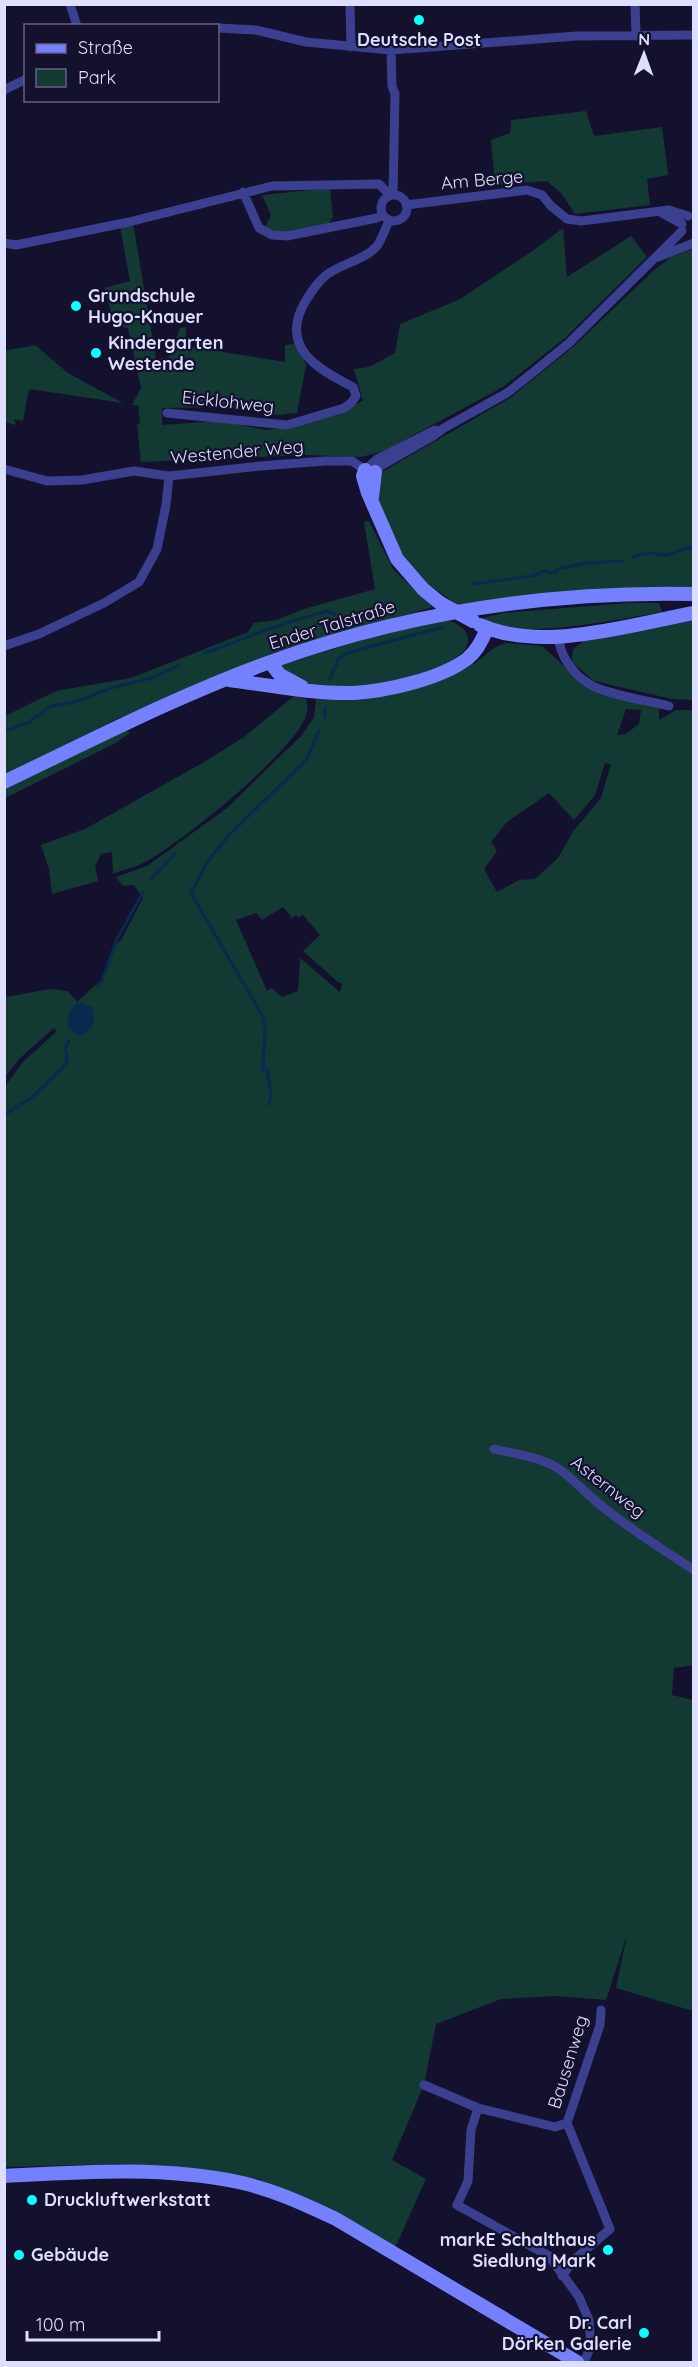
<svg xmlns="http://www.w3.org/2000/svg" width="698" height="2367" font-family="Quicksand,sans-serif">
<rect width="100%" height="100%" fill="#13112e"/>
<path fill="#133933" fill-rule="evenodd" d="M586 111 594 136 662 127 668 175 647 179 650 205 575 214 562 194 547 181 495 185 491 140 510 133 511 120Z
M330 188 333 216 328 225 279 233 265 228 271 215 262 195Z
M133 223 156 359 169 357 180 328 186 327V346L285 362V345L296 344 306 365 297 413 278 415 222 407 162 408V425L216 421 267 430 301 425 363 401 354 369 369 367 395 353 400 324 460 299 531 252 563 228 567 277 631 236 647 257 565 338 503 387 384 451 361 457 306 455 141 462 137 424 140 423 138 405H132L141 388 128 328 115 326 104 288 130 281 120 226Z
M693 249V591L502 599 458 605 428 584 405 560 377 499 380 473 510 398 573 347 652 272 671 257Z
M35 345 68 373 123 403 29 389 23 421 14 419 16 425 5 422 4 351Z
M369 521 393 569 433 607 273 653 119 718 5 774V716L56 691 131 678 248 632 254 623 276 620 304 609 375 589 364 522Z
M628 603H659L662 612C625 618 511 643 483 618L503 613Z
M448 619C454 623 463 626 466 633 484 665 379 685 360 687 347 689 331 688 318 686 302 684 290 675 277 666L399 629Z
M693 621V700L672 699 594 681 572 662C572 643 576 649 585 640Z
M506 643 542 646 589 689 659 708V720L676 710H693L694 1665 674 1668 672 1695 693 1700V2011L616 1988 627 1935 606 2000 555 1996 501 1999 436 2024 424 2085 392 2160 426 2179 395 2248 305 2197 255 2178 181 2168 119 2164 5 2167 4 1088 23 1062 57 1031 54 1028 20 1058 5 1077V997L51 989 68 991 77 1002 103 978 112 949 121 940 143 898 134 885 123 886 116 877 147 866 227 808 302 735 314 717 316 699C368 701 426 692 472 665 484 658 492 646 506 643ZM626 709 641 710 639 724 626 734 617 735ZM605 763 611 764 601 798 574 830 558 858 535 879 519 880 497 892 484 869 497 851 491 842 507 822 549 793 574 820 595 795ZM283 907 292 918 296 915 298 918 303 915 320 935 303 951 338 982 342 984 340 992 300 958 298 991 282 997 272 988 267 991 236 920 256 913 262 920Z
M294 696 306 699C307 704 308 708 307 713 297 750 179 845 143 863 133 868 122 870 113 874L112 852 101 854 95 866 98 881 52 894 49 869 41 845 85 829 204 762 244 737Z
M126 730 130 733 114 744 5 798V788Z"/>
<path fill="#092a4f" d="M77 1002 92 1007C95 1021 95 1027 82 1035L74 1033 67 1025 69 1013Z"/>
<g fill="none" stroke-linecap="round" stroke-linejoin="round">
<path stroke="#092a4f" stroke-width="3" d="M633 557 645 553 667 555 694 546
M473 584 532 576 544 571 554 573 557 569 587 563 623 561
M205 653 274 627 327 611 334 614
M330 679 339 658 347 653 443 627
M325 717V708
M4 732 29 722 51 706 75 702 111 688 155 677 179 665
M151 879 175 854
M98 987 103 978 117 939 143 892
M269 1104C274 1092 267 1083 268 1070H263L265 1027 263 1017 191 893 208 861 228 836 307 759 319 731
M4 1115 31 1098 66 1064 67 1058 65 1049 69 1041"/>
<path stroke="#3a408f" stroke-width="9" d="M70 4 77 26
M350 4 351 47
M635 4 636 36
M218 28 256 30 306 42 391 50 577 36 694 35
M391 50 392 86 395 94 393 195
M4 90 26 79
M243 192 259 228 272 235 287 236 377 218 382 215
M381 208a13 13 0 1 1 26 0a13 13 0 1 1-26 0Z
M406 205 527 190 542 195 551 206 567 219 581 221 669 210 688 216
M662 213 682 224
M4 243 16 245 129 222 272 186 379 184 390 195
M658 257 694 243
M167 413 287 425 344 408 351 403 356 396 353 387C317 369 279 347 305 302 311 292 317 283 325 276 340 264 365 260 377 246 382 239 385 229 389 221
M4 469 47 481 82 480 134 471 169 476 260 466 325 461H352L365 470 375 472 382 465 433 436 444 428 507 393 531 374 569 343 682 231
M365 470 377 459 435 430
M558 636C560 656 573 675 591 685 605 694 650 701 669 706
M4 646 39 634 104 603 139 582 157 549 166 505 169 476
M494 1449C510 1453 528 1455 543 1461 563 1468 576 1484 591 1497 622 1524 659 1547 694 1570
M424 2085 478 2108 555 2127 567 2123
M478 2108 471 2130 468 2181 457 2205 549 2256 579 2297 589 2320 591 2346 584 2362
M567 2123 600 2025 601 2010
M562 2276 575 2259 610 2229 567 2123"/>
<path stroke="#7580ff" stroke-width="14" d="M365 470 363 476 368 493 397 559 423 589 440 603
M372 497 375 472
M480 625C542 653 629 625 694 613
M270 662 280 675 302 687
M229 680C269 685 311 694 353 693 387 691 440 679 467 659 477 651 483 639 487 628
M4 782C92 740 179 695 270 662 405 613 549 591 694 594
M4 2176C81 2172 162 2166 238 2182 272 2189 304 2204 336 2219L577 2362"/>
<path stroke="#7580ff" stroke-width="14" d="M440 603 473 621"/>
</g>
<g fill="#0afffe" stroke="#13112e" stroke-width="2">
<circle cx="419" cy="20" r="6"/>
<circle cx="76" cy="306" r="6"/>
<circle cx="96" cy="353" r="6"/>
<circle cx="32" cy="2200" r="6"/>
<circle cx="608" cy="2250" r="6"/>
<circle cx="19" cy="2255" r="6"/>
<circle cx="644" cy="2333" r="6"/>
</g>
<g text-anchor="middle" stroke-width="4.5" stroke-linejoin="round" paint-order="stroke">
<g font-size="18" font-weight="bold" fill="#dedeff" stroke="#13112e" text-anchor="start">
<text x="419" y="46" text-anchor="middle">Deutsche Post</text>
<text x="88" y="302">Grundschule<tspan x="88" dy="21">Hugo-Knauer</tspan></text>
<text x="108" y="349">Kindergarten<tspan x="108" dy="21">Westende</tspan></text>
<text x="44" y="2206">Druckluftwerkstatt</text>
<text x="596" y="2246" text-anchor="end">markE Schalthaus<tspan x="596" dy="21">Siedlung Mark</tspan></text>
<text x="31" y="2261">Gebäude</text>
<text x="632" y="2329" text-anchor="end">Dr. Carl<tspan x="632" dy="21">Dörken Galerie</tspan></text>
</g>
<g font-size="18" fill="#dedeff" stroke="#13112e">
<text transform="translate(482 180) rotate(-5)" y="6">Am Berge</text>
<text transform="translate(228 402) rotate(6)" y="6">Eicklohweg</text>
<text transform="translate(237 452) rotate(-5)" y="6">Westender Weg</text>
<text transform="translate(332 625) rotate(-17)" y="6">Ender Talstraße</text>
<text transform="translate(608 1487) rotate(38)" y="6">Asternweg</text>
<text transform="translate(568 2062) rotate(-73)" y="6">Bausenweg</text>
</g>
</g>
<rect width="698" height="2367" fill="none" stroke="#dedeff" stroke-width="12"/>
<rect x="24" y="24" width="195" height="78" fill="#13112e" stroke="#646382" stroke-width="1.5"/>
<rect x="36" y="44" width="30" height="9" fill="#7580ff" stroke="#646382" stroke-width="1.5"/>
<text x="78" y="54" font-size="18" fill="#dedeff">Straße</text>
<rect x="36" y="69" width="30" height="18" fill="#133933" stroke="#646382" stroke-width="1.5"/>
<text x="78" y="84" font-size="18" fill="#dedeff">Park</text>
<g transform="translate(644 54) rotate(1)" stroke="#13112e" stroke-width="4.5" paint-order="stroke">
<path d="M0-4.5L10 22L0 15L-10 22Z" fill="#dedeff"/>
<text y="-9" font-size="16" font-weight="bold" text-anchor="middle" fill="#dedeff">N</text>
</g>
<path d="M27 2331v9h132v-9" fill="none" stroke="#dedeff" stroke-width="3"/>
<text x="36" y="2331" font-size="18" fill="#dedeff" stroke="#13112e" stroke-width="4.5" paint-order="stroke">100 m</text>
</svg>
